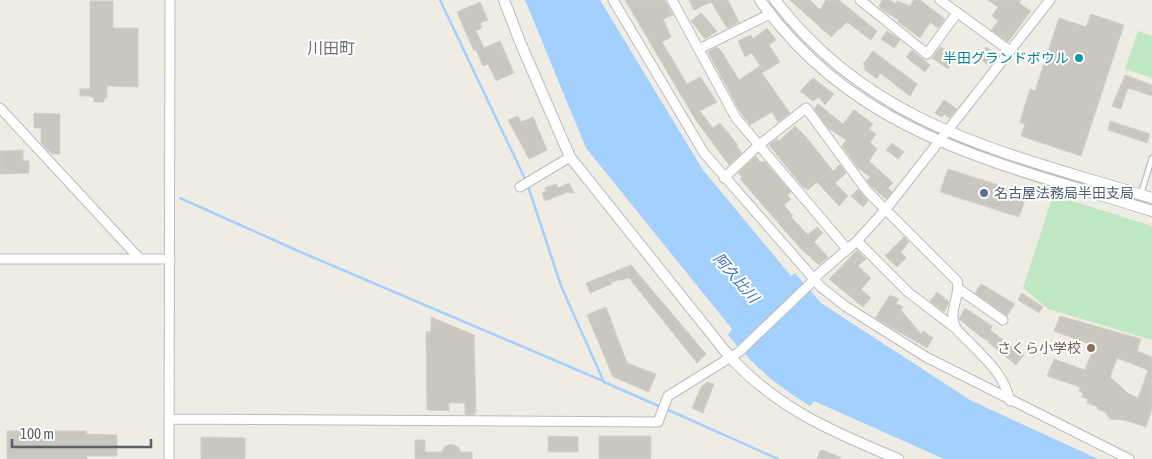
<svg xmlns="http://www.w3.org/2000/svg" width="1152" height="459" font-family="'Asap Condensed','Noto Sans JP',sans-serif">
<rect width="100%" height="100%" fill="#efede3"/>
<path fill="#bfe7c2" d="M1138 31 1152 36V78L1125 69Z
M1053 195 1152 226V340L1048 309 1023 288Z"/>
<path fill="#a3d0ff" d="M525 0H600L703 170 791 276 795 273 821 303 970 400 1098 459H944L814 401 810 406C773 383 756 368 728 335L732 329 586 148Z"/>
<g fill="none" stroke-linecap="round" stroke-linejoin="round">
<path stroke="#a3d0ff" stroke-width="2.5" d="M440 0 526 181
M528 186 561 286 604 382 661 407
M180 198 296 250 603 381
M666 409 778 459"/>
</g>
<path fill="#cac7c0" stroke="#d4cfc1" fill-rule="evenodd" d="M625 0H665L673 15 663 19 671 37 662 42 687 84 700 77 717 102 700 111 713 128 720 123 738 145 736 146 742 153 729 165 695 119Z
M689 0H728L739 22 727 28 711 2 694 10Z
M790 0H810L820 10 826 0H839L877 31 871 40 847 22 831 37Z
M882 0H890L896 4 897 1 910 6 914 0H920L945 19 938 28 930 22 920 38 898 22 899 20 882 10 879 6Z
M988 0H1021L1019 3 1031 11 1008 42 991 30 998 21 992 16 998 7Z
M90 1H113V28H138V87L107 86V98H104V102H94V98L90 96H80V89H90Z
M480 2 488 20 480 23 482 28 476 31 484 48 500 41 514 73 496 81 488 64 483 66 476 50 474 51 457 12Z
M701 13 717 31 705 39 691 21Z
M1091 14 1124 25 1081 156 1021 136 1025 124 1020 122 1030 89 1035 91 1059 18 1086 27Z
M767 28 776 40 769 45 780 62 762 73 790 113 778 122 772 112 750 125 739 110 708 52 717 47 722 52 739 80 760 66 752 53 745 57 738 41 751 35 753 39Z
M887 31 900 40 894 48 881 39Z
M940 47 957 55 948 69 932 58Z
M986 47 998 55 990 66 978 58Z
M912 50 930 65 925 72 906 57Z
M873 51 917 84 910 96 880 73 877 79 864 69 865 66 863 64Z
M1125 75 1152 85V96L1128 88 1121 109 1112 106Z
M813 78 834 94 825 105 819 97 813 101 800 91Z
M944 100 957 109 949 118 944 114 942 117 935 113Z
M818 104 843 124 854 110 873 124 869 129 876 134 870 142 877 149 869 161 893 183 888 188 892 192 886 199 872 187 867 181 870 177 858 168 842 146 846 140 828 128 814 109Z
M34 113 60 114V154H52L41 143V128H34Z
M518 116 521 122 533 117 547 150 529 159 508 120Z
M1110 121 1150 134 1147 143 1108 130Z
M795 126 806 137 833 171 840 164 846 173 835 183 848 196 839 206 817 182 808 190 802 186 769 145 777 139 779 141Z
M892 143 904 152 898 159 886 150Z
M23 150V161H29V173L0 174V151Z
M756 156 760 162H765L791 192 787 195 791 199 784 205 793 216 791 217 808 235 817 227 823 233 814 242 828 257 819 265 800 248 740 179 742 177 738 173Z
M948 169 1027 194 1019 217 940 192Z
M569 183 574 193 568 192 545 201 542 193 546 191 545 188 556 184 558 188Z
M858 189 868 201 863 207 851 196Z
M904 237 909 242 901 252 906 258 897 267 885 256Z
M857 250 866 259 858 266 871 278 861 289 871 298 863 307 829 279Z
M631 265 706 354 697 363 629 278 611 282 612 284 590 293 586 283Z
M981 284 1015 304 1007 316 975 293Z
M937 292 949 302 944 312 930 301Z
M1022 293 1043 307 1039 313 1018 300Z
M890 295 899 299 896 303 903 307 901 310 921 334 923 331 933 338 927 348 875 318Z
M606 307 627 363 656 374 649 392 613 377 587 315Z
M965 308 992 326 990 330 1024 355 1016 365 988 342 989 341 981 337 959 319Z
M1060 316 1141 339 1137 351 1152 357V409L1146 427 1124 420 1110 419 1105 412 1097 409 1098 407 1087 403 1088 399 1082 397 1083 393 1079 391 1080 387 1047 376 1054 359 1085 370 1094 346 1054 331ZM1117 358 1148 370 1138 398 1129 394 1110 377Z
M431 317 474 335 476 412 474 415H465V403H449V411L427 410 426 332 431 331Z
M707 382 714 384 703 413 692 408 701 387Z
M7 431H86V434L117 435V456H87V459H7Z
M548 436 578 437V452H548Z
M599 436H651V459H599Z
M201 437 245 438V459H201Z
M415 440H425V452H442L445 446 451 444 458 447 461 452H472V459H415Z
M822 450 840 457V459H817L820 451Z"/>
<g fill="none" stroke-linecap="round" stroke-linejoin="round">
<defs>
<path id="service" d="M1141 194 1152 158"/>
<path id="minor" d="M613 0 704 153 821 287 845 306 926 357 1129 459
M672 0 736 118 847 249
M860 0 927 54 957 13
M940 0 1010 51
M699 49 770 14
M0 108 140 259
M724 178 759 145 806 108 867 191 957 281C961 295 949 309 954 323 956 332 965 337 971 344 989 362 1004 376 1010 401
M520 187 570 157
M857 241 908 292 955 328
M0 259H170
M959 289 1003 320
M170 419 658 422 668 396 739 352 810 284 813 279 857 241 886 209 1050 0
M169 459 170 0"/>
<path id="tertiary" d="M504 0 520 42 570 157 729 356C778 409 833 432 898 459
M760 0C856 137 1003 164 1152 211
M775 0C873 128 1007 153 1152 198"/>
</defs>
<use href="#service" stroke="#b8bbc0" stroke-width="7"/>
<use href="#minor" stroke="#b8bbc0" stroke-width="11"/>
<use href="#tertiary" stroke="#b8bbc0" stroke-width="12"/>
<use href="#service" stroke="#fff" stroke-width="4.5"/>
<use href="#minor" stroke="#fff" stroke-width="9"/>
<use href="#tertiary" stroke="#fff" stroke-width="10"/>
</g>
<circle fill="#0f9aa8" stroke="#fff" stroke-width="2" cx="1079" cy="58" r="5"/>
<circle fill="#5c6f8a" stroke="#fff" stroke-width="2" cx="984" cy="193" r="5"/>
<circle fill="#8d6e63" stroke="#fff" stroke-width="2" cx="1091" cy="348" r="5"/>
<g text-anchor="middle" stroke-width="4" stroke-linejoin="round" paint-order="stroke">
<g font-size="14" fill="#0d838f" stroke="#fff" text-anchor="end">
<text x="1069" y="63">半田グランドボウル</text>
</g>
<g font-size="14" fill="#4e5e75" stroke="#fff" text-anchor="start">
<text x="994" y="198">名古屋法務局半田支局</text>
</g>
<g font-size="14" fill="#785e54" stroke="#fff" text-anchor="end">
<text x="1081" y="353">さくら小学校</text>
</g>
<g font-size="15" font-style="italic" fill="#3e73bf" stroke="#fff">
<text transform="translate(736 278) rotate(49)" y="5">阿久比川</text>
</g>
<g font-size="16" fill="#6c7177" stroke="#fff">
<text x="331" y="54">川田町</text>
</g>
</g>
<path d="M12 439v8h139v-8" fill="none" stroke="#5b5f65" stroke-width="2.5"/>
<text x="20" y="439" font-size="15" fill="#5b5f65" stroke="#ffffff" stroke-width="4" paint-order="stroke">100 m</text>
</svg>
